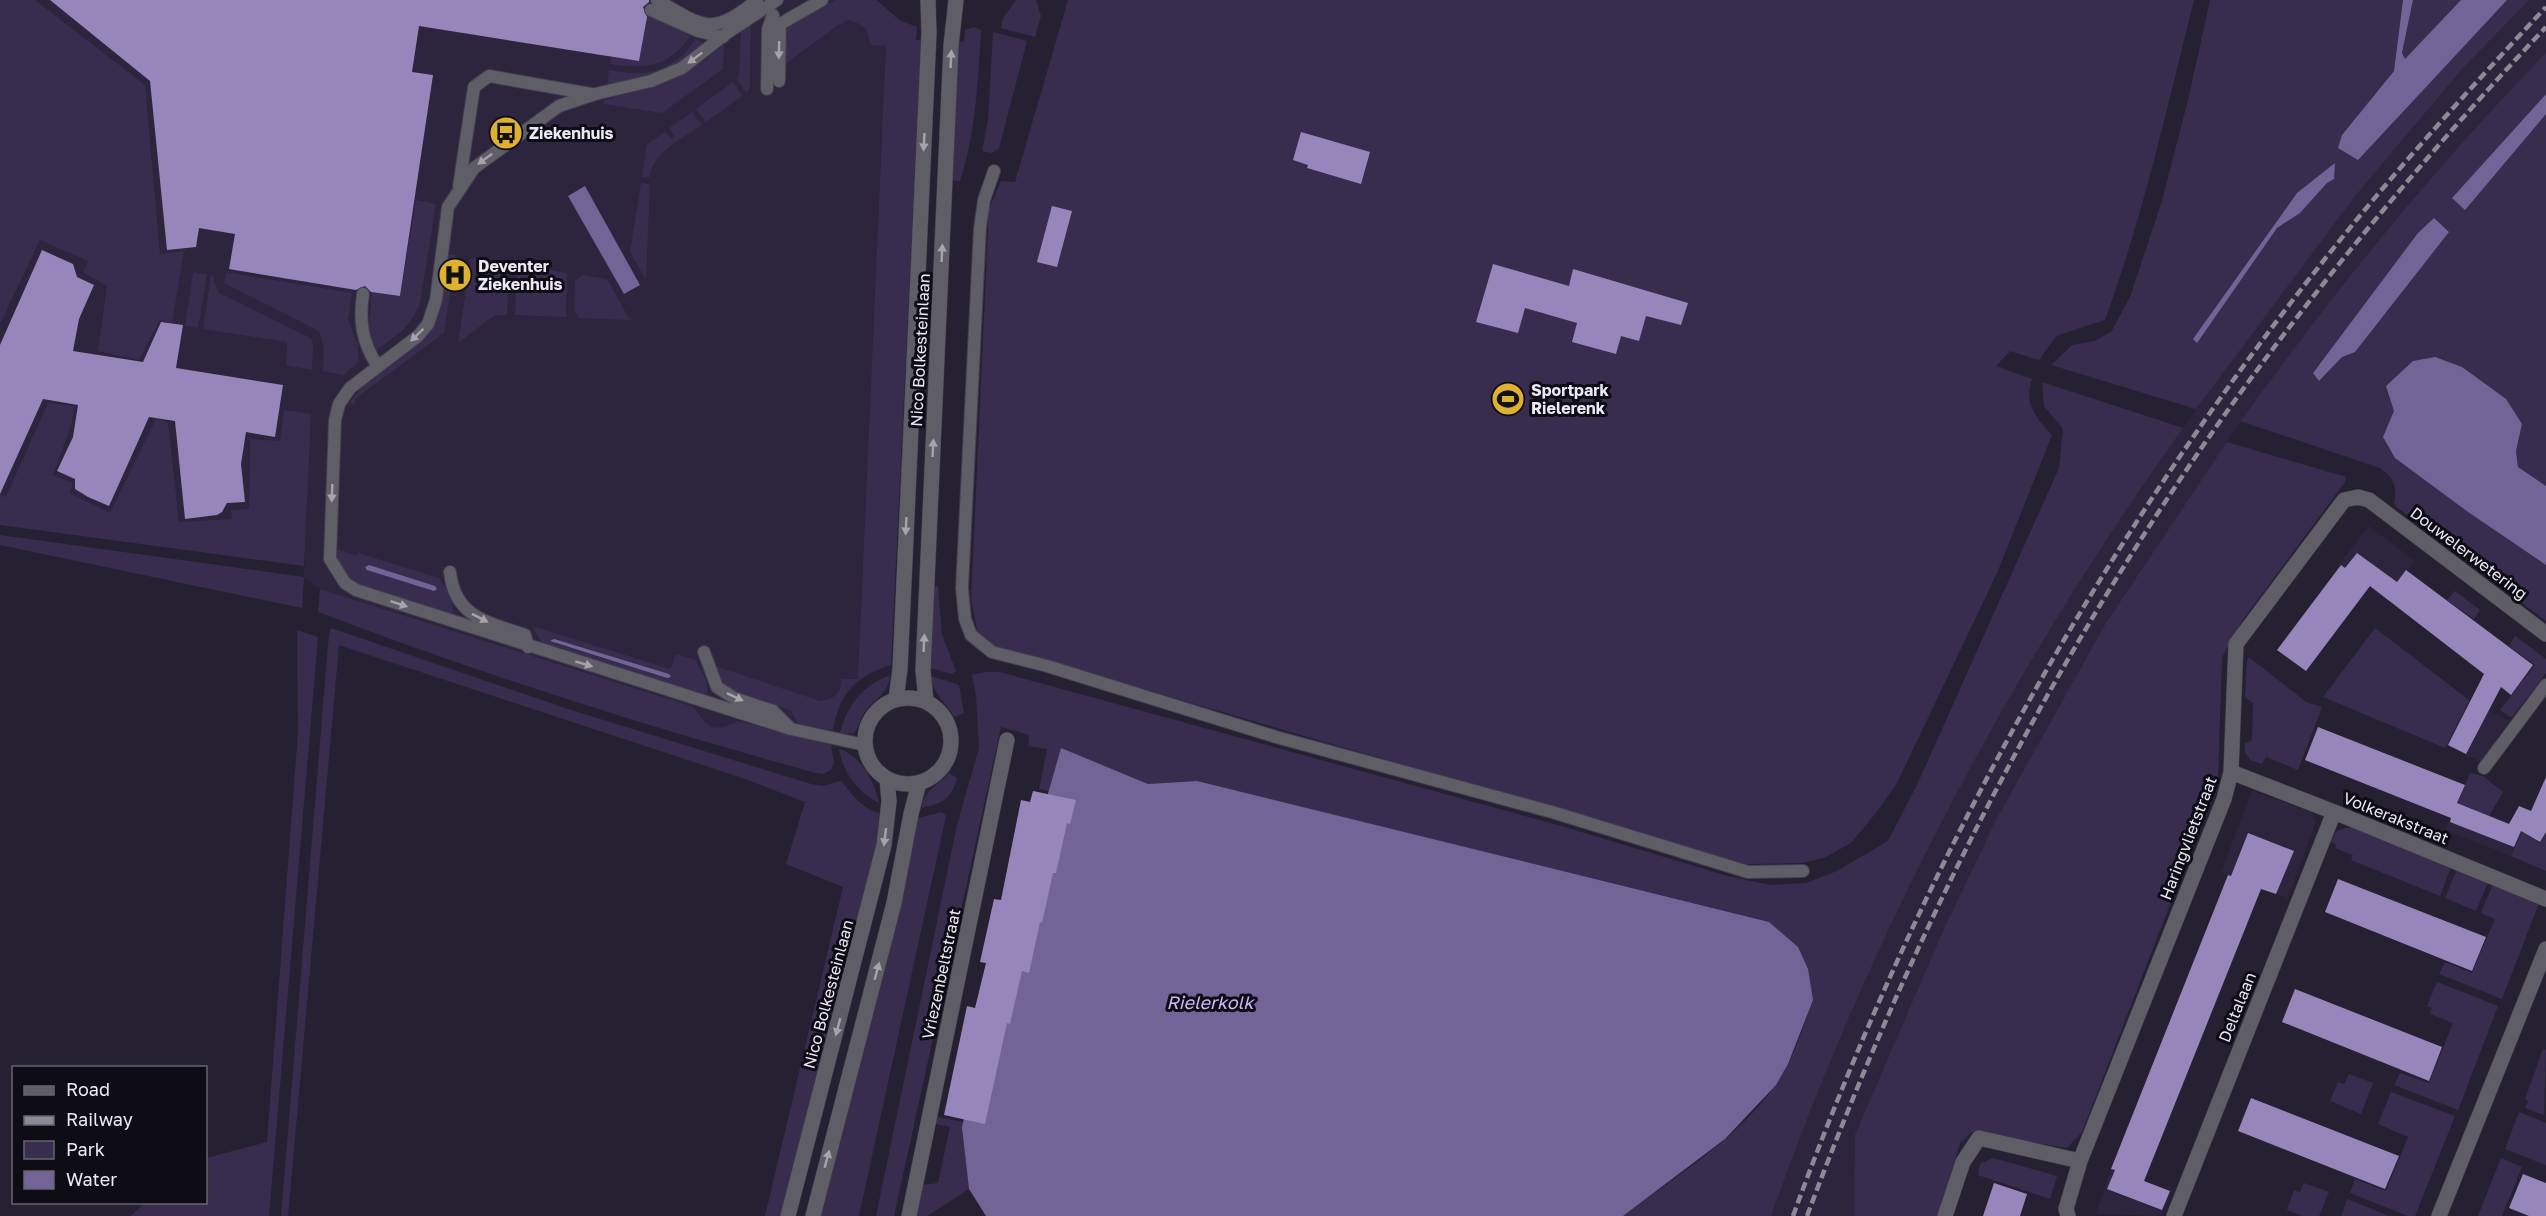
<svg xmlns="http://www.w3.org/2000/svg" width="2546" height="1216" font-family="'Golos Text',sans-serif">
<rect width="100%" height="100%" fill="#262132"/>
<path fill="#2c253d" d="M0 0H877L899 20 917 27 916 40H921L891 665 882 668 854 684 840 701 836 713 831 745 794 737 714 728 704 723 693 707 320 589 304 577 305 554 0 511Z
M2453 0H2546V149L2287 437 2241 422 2227 441 1881 1216H1740L1761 1160 2155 419 2183 428 2196 410 2172 400 2281 198Z
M2369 526 2415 561 2385 599 2339 564Z
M2469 700 2509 721 2481 762 2446 745Z
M2252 791 2311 812 2316 822 2288 898 2221 872Z
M2458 803 2509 822 2522 832 2511 856 2445 830Z
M2111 1169 2172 1191 2161 1216 2096 1214Z"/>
<path fill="#382d4f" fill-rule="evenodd" d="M0 0H35L145 85 160 254 184 251 172 323 160 320 139 360 98 351 107 286 83 272 88 261 40 240 0 324Z
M836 0H877L899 20 917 27 916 40H921L891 665C855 675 840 694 833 730L799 725 791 711 731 689 720 683 715 666 820 701C835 699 841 694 841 679H858L886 46 870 45C869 29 864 25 849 20L838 25 784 65V31L788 25Z
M1016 0H1036L1041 16 1035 37 1001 28 1003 18Z
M1068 0H2194C2167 108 2143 216 2105 320L2056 336 2039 360 2010 351 1996 366 2032 379C2023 404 2036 418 2052 435L1997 573 1896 785 1875 814 1851 843 1826 857 1802 863 1744 864 989 644 979 639 971 600 989 209 1001 181 1015 182Z
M2210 0H2403L2394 71 2342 135 2494 14 2507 0H2529L2462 69 2355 196 2196 409 2051 365 2072 345 2095 341 2111 332 2130 297 2162 201 2189 96ZM2335 164 2334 179 2327 183 2300 213 2277 228 2193 339 2297 193Z
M2413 0H2461L2405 60 2402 53Z
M647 13 690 36C669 68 644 69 610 64L611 57 639 61Z
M751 24 750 88 746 93 737 79 739 78 741 32Z
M974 27 981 30C978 82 976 131 960 181L951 180 958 42 964 41 965 30Z
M993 32 1027 41 999 148 992 153 982 151 988 120Z
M696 39 705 44C669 70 650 78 607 86L609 70C648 78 672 72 696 39Z
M724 45 723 69 662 113 604 104V100L666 83 698 65Z
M2546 53V94L2452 198 2531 130 2546 114V486L2518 467 2516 451 2522 424 2394 411 2384 437 2395 458 2468 512 2546 565V621L2394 505C2397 488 2395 478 2380 468L2241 421C2334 291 2435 167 2546 53ZM2434 218 2449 232 2355 352 2342 356 2319 381 2313 372 2418 234Z
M733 82 742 96 706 122 696 109Z
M692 112 702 125C682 139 652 152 650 177H642L647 144 665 132 672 139 675 137 669 128Z
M641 183 650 184 646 280 630 252Z
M416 200 436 204 420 303C409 329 397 336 374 351L369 324 372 292 400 296Z
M448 254 456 255 444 333 355 399V405L349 404 362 386 435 322 440 309Z
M471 258 509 264 507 315H495L458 343Z
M517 265 567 273 566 317 515 315Z
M193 272 207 274 198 328 185 326Z
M226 272 352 293 348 320 358 345 359 362 343 375 323 371 324 348 319 331 228 285 224 282Z
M211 275 214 276V283L219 293 311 338 313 345 312 370 286 365 287 342 203 329Z
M582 275 607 279 630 320 579 318 574 310 575 281Z
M2042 382 2183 428C2011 668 1869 937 1771 1216H1623C1675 1177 1738 1139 1776 1084 1794 1059 1802 1029 1813 1000L1197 781 1148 784 1061 749 1049 791 1039 789 1047 749 1028 746 1029 735 1001 727 894 1216H876L957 825 979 748 976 696 972 675 985 672H1000L1558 825 1731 877 1771 885 1806 883 1837 871 1888 841 1917 785 2059 468 2063 429 2044 406Z
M48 403 74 406 72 423 53 475 73 483 70 493 110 513 156 419 168 422 179 522 232 519 231 510 249 509 250 439 280 441 284 410 311 414 304 566 0 525V495L6 497Z
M2227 442 2346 477 2345 482 2242 621 2222 657 2218 780 2082 1132 2067 1148 1972 1132 1960 1143 1938 1216H1854L1855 1135 1943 931 1996 820 2106 623Z
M0 535 304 577 302 608 0 545Z
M334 548 357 556 358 553 439 578 452 597 453 615 357 586C344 576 338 564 334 548Z
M938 586 942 635 956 671 952 674 931 668 933 587Z
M320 589 694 707C707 729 714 733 738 721L831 745 834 763 831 770 823 774 816 773C648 727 481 674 318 612Z
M2455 591 2480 610 2474 619 2447 600Z
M532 626 670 669 676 654 695 660 706 679 708 699 543 645ZM554 640 669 674 671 677 667 678 554 643Z
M331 628 571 710 811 784 822 786 841 781C852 794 862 809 879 813L877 841 781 1216H765L843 887 786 864 805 802 745 779 339 645 288 1216H281L329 633Z
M2375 628 2469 700 2445 748 2323 697Z
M297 630 318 637 269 1216H131L144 1203 206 1202V1158L267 1142 298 732Z
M2515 636 2546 659V673L2511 718 2500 710 2535 665 2509 646Z
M2250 658 2306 702 2322 707 2298 770 2266 757 2262 764 2250 760 2245 752V743L2252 740 2253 703 2245 697 2247 660Z
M890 675C890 692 873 700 864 713 859 720 859 728 853 734L840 733C848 704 862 686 890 675Z
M931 676 959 685 964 713 954 717C946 702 933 695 931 676Z
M839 749C861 755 875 783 879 803 858 792 843 773 839 749Z
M949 773 957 778C951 800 943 803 922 808 922 792 940 784 949 773Z
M2470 773 2483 776 2503 792 2489 816 2458 803Z
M942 812 946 816 859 1216H819L900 907 918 818Z
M2345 828H2352L2451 867 2440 896 2351 860 2353 855 2335 848 2337 845 2331 842 2336 832Z
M2522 832 2540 843 2546 833V871L2511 856Z
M2457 869 2488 882 2476 911 2445 898Z
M2493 884 2539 903 2502 999 2439 974 2445 962 2472 973 2495 919 2481 913Z
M2437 982 2498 1006 2458 1110 2394 1085 2400 1073 2429 1083 2453 1023 2430 1014 2432 1008 2427 1006Z
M2543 1049 2546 1050 2544 1115 2525 1108 2528 1101 2525 1099Z
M2349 1074 2373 1083 2361 1114 2330 1101 2338 1082 2344 1084Z
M2391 1092 2455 1116 2415 1216H2408L2350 1193 2355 1179 2386 1191 2408 1137 2378 1124Z
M2519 1112 2546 1123V1165L2505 1149Z
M933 1116 963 1122 969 1189 927 1216H915L923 1185 938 1183 950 1127 931 1123Z
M1993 1158 2057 1176 2050 1199 1978 1175 1980 1164Z
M2501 1158 2522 1167 2502 1216H2478Z
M2304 1183 2329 1192 2319 1216H2303L2287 1210 2294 1190 2300 1192Z
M2347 1199 2389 1216H2341Z"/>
<path fill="#736497" d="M2403 0H2413L2402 53 2405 59 2461 0H2507L2358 160 2338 148 2342 135 2394 71Z
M2546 94V114L2465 210 2452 198Z
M2335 163 2334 179 2327 183 2300 213 2277 228 2197 343 2193 339 2297 193Z
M585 186 640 285 624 294 568 196Z
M2434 218 2449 232 2355 352 2342 357 2319 381 2313 373 2418 233Z
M2435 357 2462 367 2506 399 2522 424 2516 451 2518 467 2546 486V565L2468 512 2395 458 2383 437 2394 411 2386 386 2413 361Z
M369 565 435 586 437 589 434 591 367 570 365 567Z
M554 639 669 674 671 677 667 678 550 641Z
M1061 748 1148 784 1197 781 1769 922 1798 947 1808 969 1813 1000 1788 1064 1776 1085 1725 1139 1623 1216H986L969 1189 962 1127 1009 930Z"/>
<path fill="#9686bb" d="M50 0H649V2L643 7 647 17 639 61 419 26 412 72 433 75 400 296 371 292 365 286 356 290 229 269 235 234 199 228 196 247 167 250 150 81Z
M1301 132 1370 152 1361 184 1307 168 1308 165 1293 160Z
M1052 206 1072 211 1057 267 1037 262Z
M42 250 73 264 77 277 94 285 79 319 73 351 143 362 161 322 183 325 176 368 283 385 275 437 246 432 241 464 245 502 227 503 222 512 217 515 185 519 175 421 149 417 109 506 88 497 75 489V479L57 471 73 437 78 405 43 399 0 494V345Z
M1493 264 1569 286 1573 269 1688 303 1681 325 1646 316 1639 341 1621 336 1616 354 1572 342 1577 323 1525 308 1518 333 1476 322Z
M2357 553 2397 582 2406 570 2533 665 2511 695 2501 687 2466 754 2448 745 2484 674 2370 586 2306 671 2277 650 2341 565 2345 568Z
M2318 727 2465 785 2457 803 2509 824 2519 806 2531 811 2546 777V832L2540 842 2521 831 2514 847 2450 822 2451 818 2305 760Z
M1033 791 1076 800 1070 824 1067 823 1056 873H1053L1042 923 1040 922 1029 973 1022 971 1010 1024 1007 1023 985 1124 944 1115 967 1006 975 1008 986 963 980 962 994 899 1001 900 1021 800 1030 802Z
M2248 833 2294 851 2276 894 2261 889 2144 1181 2170 1191 2162 1210 2107 1189 2115 1170 2111 1169 2228 875 2231 876Z
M2338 879 2486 937 2472 971 2325 912Z
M2295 989 2442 1047 2429 1081 2282 1022Z
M2251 1098 2399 1156 2385 1189 2238 1131Z
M2523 1174 2546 1183V1216H2529L2509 1208Z
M1994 1183 2027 1194 2020 1216H1983Z"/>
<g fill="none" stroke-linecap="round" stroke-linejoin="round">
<defs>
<path id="service" d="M657 0C704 27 711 37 757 0
M777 0 727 33 682 68 651 81 595 94 559 106 474 168 448 207 436 300 428 324 418 336 350 388 339 404 335 420 330 559 345 583 356 590 791 729 865 745
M651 10 698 31 723 37
M779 81 780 24 822 0
M767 89 768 29 773 15
M994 171 984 200 980 228 962 588 965 619 971 635 992 652 1047 666 1276 737 1552 812 1748 872 1803 871
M459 186 474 87 489 76 591 94
M363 294C359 321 362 342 377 365
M450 572C455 618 488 622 525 635L528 647
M704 652 717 687 734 698 773 711 789 727
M2484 768 2546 685"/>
<path id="minor" d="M2231 772 2334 812 2546 899
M909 1216 1007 740
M1945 1216 1963 1162 1979 1138 2080 1161
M2068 1216 2066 1209 2080 1161 2224 799 2231 772 2236 644 2344 500 2358 497 2369 500 2546 634
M2174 1216 2334 812
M2439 1216 2546 949"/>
<path id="tertiary" d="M865 741a43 43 0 1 1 86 0a43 43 0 1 1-86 0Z
M896 699 900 669 929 33 928 0
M926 701 923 670 951 46 956 0
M788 1216 884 845 889 801 887 779
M813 1216 894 903 911 814 919 783"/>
</defs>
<use href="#service" stroke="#423d4d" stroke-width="14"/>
<use href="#minor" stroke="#423d4d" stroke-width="16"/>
<use href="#tertiary" stroke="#423d4d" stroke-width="16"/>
<use href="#service" stroke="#5f5d66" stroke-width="12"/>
<use href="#minor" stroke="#5f5d66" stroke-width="15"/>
<use href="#tertiary" stroke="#5f5d66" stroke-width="15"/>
<path stroke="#8d8997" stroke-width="4.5" stroke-dasharray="9 4.5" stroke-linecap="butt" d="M1793 1216C1922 862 2108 526 2345 234 2409 155 2477 81 2546 7
M1807 1216C1914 929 2055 652 2233 403 2329 270 2434 146 2546 27"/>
</g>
<defs><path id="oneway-solid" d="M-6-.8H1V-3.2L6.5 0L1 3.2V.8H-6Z" transform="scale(1.5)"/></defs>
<g fill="#a6a3ae">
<use href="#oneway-solid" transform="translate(779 50) rotate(91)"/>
<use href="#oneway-solid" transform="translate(695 58) rotate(143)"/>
<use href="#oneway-solid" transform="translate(951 59) rotate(-87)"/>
<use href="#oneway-solid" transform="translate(924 142) rotate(93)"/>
<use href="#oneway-solid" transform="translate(485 159) rotate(144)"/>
<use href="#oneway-solid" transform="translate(942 253) rotate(-87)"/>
<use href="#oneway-solid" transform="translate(417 335) rotate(136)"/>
<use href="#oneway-solid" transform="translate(933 448) rotate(-87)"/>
<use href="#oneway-solid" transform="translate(332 493) rotate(92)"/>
<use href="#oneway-solid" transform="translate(906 526) rotate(93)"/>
<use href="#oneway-solid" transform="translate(399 604) rotate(18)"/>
<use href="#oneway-solid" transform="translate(480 618) rotate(27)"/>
<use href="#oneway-solid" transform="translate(924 643) rotate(-87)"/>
<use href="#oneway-solid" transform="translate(584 664) rotate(17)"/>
<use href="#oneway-solid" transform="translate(735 697) rotate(25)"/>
<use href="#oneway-solid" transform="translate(885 837) rotate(97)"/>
<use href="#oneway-solid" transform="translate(877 971) rotate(-75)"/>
<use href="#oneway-solid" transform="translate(838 1027) rotate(105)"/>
<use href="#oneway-solid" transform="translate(827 1159) rotate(-75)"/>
</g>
<defs>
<symbol id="bus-disc" viewBox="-11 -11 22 22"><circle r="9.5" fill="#deb133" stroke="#0e0c14"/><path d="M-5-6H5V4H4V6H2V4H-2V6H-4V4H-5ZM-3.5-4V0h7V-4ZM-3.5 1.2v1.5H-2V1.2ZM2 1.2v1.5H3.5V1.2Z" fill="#111"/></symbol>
<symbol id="hospital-disc" viewBox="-11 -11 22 22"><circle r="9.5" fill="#deb133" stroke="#0e0c14"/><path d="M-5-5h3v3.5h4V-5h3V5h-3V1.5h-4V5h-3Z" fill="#111"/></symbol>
<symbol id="stadium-disc" viewBox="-11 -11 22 22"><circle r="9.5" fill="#deb133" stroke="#0e0c14"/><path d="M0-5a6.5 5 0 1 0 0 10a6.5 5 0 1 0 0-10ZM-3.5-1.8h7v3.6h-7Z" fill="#111"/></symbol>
</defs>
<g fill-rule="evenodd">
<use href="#bus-disc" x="487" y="114" width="38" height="38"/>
<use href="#hospital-disc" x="436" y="256" width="38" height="38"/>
<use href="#stadium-disc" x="1489" y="380" width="38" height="38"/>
</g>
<g text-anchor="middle" stroke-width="6" stroke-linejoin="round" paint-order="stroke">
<g font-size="16" font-weight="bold" fill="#ece9f5" stroke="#0e0c14" text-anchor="start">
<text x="529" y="139">Ziekenhuis</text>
<text x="478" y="272">Deventer<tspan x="478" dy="18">Ziekenhuis</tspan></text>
<text x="1531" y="396">Sportpark<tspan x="1531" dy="18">Rielerenk</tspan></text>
</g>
<g font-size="16" fill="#ece9f5" stroke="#0e0c14">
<text transform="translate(920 350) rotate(-87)" y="6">Nico Bolkesteinlaan</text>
<text transform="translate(2469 553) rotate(37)" y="6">Douwelerwetering</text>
<text transform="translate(2396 818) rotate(22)" y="6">Volkerakstraat</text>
<text transform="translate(2188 838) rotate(-69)" y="6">Haringvlietstraat</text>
<text transform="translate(941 974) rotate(-78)" y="6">Vriezenbeltstraat</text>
<text transform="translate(828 994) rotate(-75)" y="6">Nico Bolkesteinlaan</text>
<text transform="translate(2237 1007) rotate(-68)" y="6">Deltalaan</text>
</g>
<g font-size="18" font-style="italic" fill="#cbbaf8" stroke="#0e0c14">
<text x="1210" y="1009">Rielerkolk</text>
</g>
</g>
<rect x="12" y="1066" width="195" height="138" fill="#0e0c14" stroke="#67646e" stroke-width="1.5"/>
<rect x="24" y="1086" width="30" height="9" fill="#5f5d66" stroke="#67646e" stroke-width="1.5"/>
<text x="66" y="1096" font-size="18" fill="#ece9f5">Road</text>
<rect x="24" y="1116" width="30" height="9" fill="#8d8997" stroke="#67646e" stroke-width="1.5"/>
<text x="66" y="1126" font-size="18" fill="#ece9f5">Railway</text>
<rect x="24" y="1141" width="30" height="18" fill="#382d4f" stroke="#67646e" stroke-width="1.5"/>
<text x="66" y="1156" font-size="18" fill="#ece9f5">Park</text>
<rect x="24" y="1171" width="30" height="18" fill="#736497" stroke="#67646e" stroke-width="1.5"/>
<text x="66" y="1186" font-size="18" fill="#ece9f5">Water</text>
</svg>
